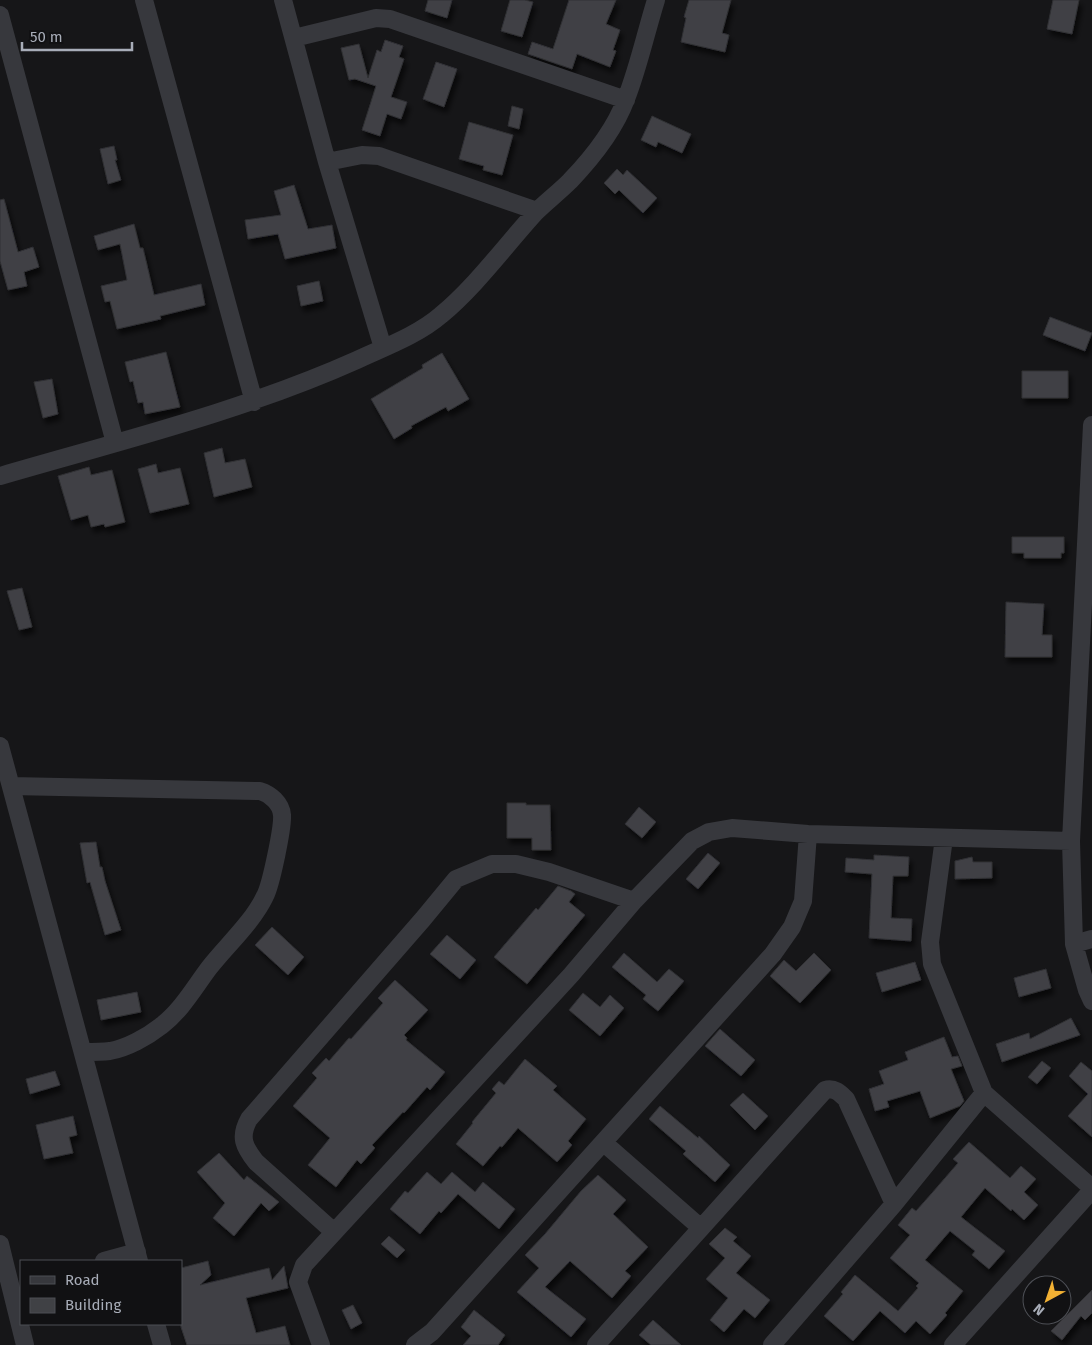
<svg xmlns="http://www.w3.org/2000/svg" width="1092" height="1345" font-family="'Fira Sans',sans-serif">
<defs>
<filter id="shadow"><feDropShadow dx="3" dy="5.5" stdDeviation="2.5" flood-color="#0009"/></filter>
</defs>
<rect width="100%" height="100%" fill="#161618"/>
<path fill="#404145" stroke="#303034" filter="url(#shadow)" d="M428 0H452L447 18 425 11Z
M510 0H525L533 2 522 37 501 31Z
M569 0H616L606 24 620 30 613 50 616 51 610 67 577 54 572 69 528 54 532 42 553 49Z
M689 0H731L722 33 729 35 725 52 681 42 686 18 684 17Z
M1053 0H1079L1072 34 1047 29Z
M385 40 403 46 399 57 404 59 391 97 407 102 401 119 387 114 380 136 362 130 376 86 355 79 349 80 341 48 359 44 368 78 377 50 381 52Z
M436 62 457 69 444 107 423 99Z
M512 106 523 109 519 129 508 126Z
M652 116 691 134 682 153 658 142 656 147 641 140Z
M469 122 513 135 502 175 483 170 484 166 459 159Z
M114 146 117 160H115L121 180 108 184 100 149Z
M617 169 623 175 627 170 657 198 643 213 619 190 615 194 604 183Z
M294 185 308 229 332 225 336 248 285 259 278 234 248 239 245 220 281 215 274 191Z
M4 199 18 252 33 247 39 267 24 272 27 286 8 290 0 261V200Z
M134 224 140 248H143L154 295 201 284 205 305 160 316 161 319 117 329 110 301 105 302 101 286 127 280 120 244 98 250 94 236Z
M319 281 323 301 301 306 297 286Z
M1050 317 1092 333 1085 351 1043 335Z
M166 352 180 407 145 414 143 402 138 403 133 381 130 382 125 362Z
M442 353 469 399 448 411 446 407 411 426 412 428 394 439 371 399 423 368 422 365Z
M1022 371H1068V398H1022Z
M52 379 58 414 43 418 34 382Z
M222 448 225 463 245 459 252 487 214 497 204 453Z
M156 464 158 473 180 468 189 504 150 513 138 469Z
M89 467 91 475 112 470 125 522 105 527 104 524 91 527 88 515 71 520 58 476Z
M1012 537H1064V553H1061V558H1024V553H1012Z
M22 588 32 627 19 630 7 591Z
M1006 602 1044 604 1042 635H1052V657H1005Z
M507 803H526V805H550L551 850H532V838H507Z
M639 807 656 822 642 838 625 824Z
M96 842 100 867H102L105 881 121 930 105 935 90 882 87 883 80 843Z
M708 853 720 863 698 889 686 879Z
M874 855 909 857 908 876H893L891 918 912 919 911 941 869 938 872 874 845 872 846 858 874 860Z
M972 857 973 862H992V878L955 879V861Z
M558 886 571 891 575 894 569 902 585 915 527 984 494 957 536 908 538 910Z
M272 927 304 957 288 975 255 945Z
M447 935 476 960 460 979 430 954Z
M624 953 657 982 669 969 684 981 658 1011 643 999 646 995 612 967Z
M814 953 831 970 800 1003 770 976 784 960 796 971Z
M915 962 921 980 882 992 876 973Z
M1046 969 1051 988 1019 997 1014 978Z
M395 980 428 1010 404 1035 407 1038 406 1040 445 1072 430 1090 427 1087 404 1113 403 1112 372 1145 375 1148 361 1164 357 1160 336 1187 308 1165 330 1138 293 1106 317 1078 312 1073 326 1058 329 1061 349 1038 351 1039 383 1003 378 998Z
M137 992 141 1012 101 1020 97 1000Z
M583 993 600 1007 610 995 624 1008 600 1036 569 1010Z
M1071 1018 1080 1035 1002 1062 996 1044 1029 1033 1030 1039Z
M720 1029 755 1060 741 1076 705 1046Z
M944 1037 952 1057 958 1056 962 1066 951 1069 964 1101 960 1106 930 1118 920 1091 887 1101 889 1107 875 1111 869 1089 884 1084 879 1071 908 1060 905 1052Z
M525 1059 557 1086 553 1090 586 1119 568 1141 572 1145 557 1162 518 1128 502 1147 500 1146 483 1166 456 1144 473 1123 472 1122 496 1093 492 1089 499 1081 504 1085Z
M1042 1061 1051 1068 1037 1084 1028 1077Z
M1081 1062 1092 1071V1137L1068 1116 1088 1094 1069 1076Z
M55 1071 60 1085 30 1094 26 1079Z
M743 1093 768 1116 755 1130 730 1105Z
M660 1106 698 1138 699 1136 730 1165 715 1182 683 1154 686 1151 649 1119Z
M73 1116 77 1135 69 1137 73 1153 44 1159 36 1125Z
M969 1142 1010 1178 1021 1166 1036 1179 1024 1192 1038 1205 1024 1220 1012 1209 1011 1211 985 1188 961 1217 1005 1251 989 1269 972 1255 975 1251 950 1231 925 1260 963 1291 945 1313 947 1315 930 1334 916 1321 905 1333 880 1311 853 1341 824 1316 843 1294 841 1292 855 1275 898 1311 918 1288 916 1286 919 1283 890 1258 910 1235 898 1225 912 1208 916 1211 932 1193 958 1163 953 1159Z
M219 1153 244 1180 247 1176 279 1202 269 1211 261 1203 234 1236 213 1218 225 1203 197 1172Z
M427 1172 441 1184 452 1172 475 1192 483 1182 515 1209 499 1229 458 1194 441 1213 439 1211 420 1234 390 1209 405 1191 408 1193Z
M598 1175 626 1200 613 1214 648 1247 625 1271 631 1276 612 1298 570 1261 545 1287 586 1319 571 1337 517 1292 539 1268 525 1255 545 1234 581 1191Z
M725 1228 737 1237 733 1241 751 1256 736 1273 770 1300 755 1318 744 1309 724 1332 710 1320 728 1298 706 1279 725 1258 709 1244Z
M389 1236 405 1250 397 1258 381 1244Z
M208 1261 211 1275 200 1285 269 1268 272 1280 284 1266 288 1288 246 1298 256 1333 285 1326 290 1345H187L181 1327V1268Z
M1092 1290V1313L1085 1320 1081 1316 1062 1340 1051 1331Z
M353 1305 362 1323 351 1329 342 1310Z
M474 1310 505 1335 498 1345H463L471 1336 461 1327Z
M653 1320 681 1345H651L639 1335Z"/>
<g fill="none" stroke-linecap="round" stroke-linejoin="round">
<path stroke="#37383d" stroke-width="18" d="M144 0 254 402
M283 0 327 162 383 348
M0 15 115 443
M294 38 376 18 390 19 626 100
M327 162 362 155 379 156 537 211
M1092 425 1071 841 1074 944 1087 990 1092 1001
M0 476C120 441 243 411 357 360 385 347 418 335 441 315 475 287 505 246 535 213 546 202 559 192 570 181 592 158 615 129 626 99 638 69 646 32 656 0
M0 746 139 1261
M11 786 260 791C270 794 281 803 282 815 283 827 271 885 265 896 252 923 227 945 209 968 194 988 181 1011 161 1026 147 1037 127 1048 110 1051 101 1052 92 1052 83 1052
M944 838 930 942 932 964 984 1093 1092 1188
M1074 944 1092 939
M604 1143 701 1228
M334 1232 256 1162C244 1147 239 1137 249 1119L423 919 456 879 492 864H516L549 872 634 901
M0 1244 25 1345
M104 1261 137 1252
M156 1324 162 1345
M321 1345 298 1282 304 1265 571 975 634 901 692 841 709 832 732 828 808 834 1071 841
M415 1345 432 1332 773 954 792 927 803 901 808 834
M596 1345 825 1090C834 1087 840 1093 846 1099L894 1204
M772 1345 894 1204 984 1093
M953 1345 1092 1190"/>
</g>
<rect x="20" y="1260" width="162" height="65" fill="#111113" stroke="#4d4f55"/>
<rect x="30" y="1276" width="25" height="8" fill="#37383d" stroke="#4d4f55"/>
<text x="65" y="1285" font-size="15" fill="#a8adb8">Road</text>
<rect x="30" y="1298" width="25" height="15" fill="#404145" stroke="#4d4f55"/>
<text x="65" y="1310" font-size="15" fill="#a8adb8">Building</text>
<g transform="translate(1047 1300) rotate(220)"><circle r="24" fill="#111113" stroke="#4d4f55"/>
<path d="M0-4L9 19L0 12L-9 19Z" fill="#f2b134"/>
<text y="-8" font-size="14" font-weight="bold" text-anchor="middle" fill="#a8adb8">N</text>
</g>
<path d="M22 42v8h110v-8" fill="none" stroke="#a8adb8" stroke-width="2.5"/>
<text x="30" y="42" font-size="15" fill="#a8adb8" stroke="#111113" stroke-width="4" paint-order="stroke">50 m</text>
</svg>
